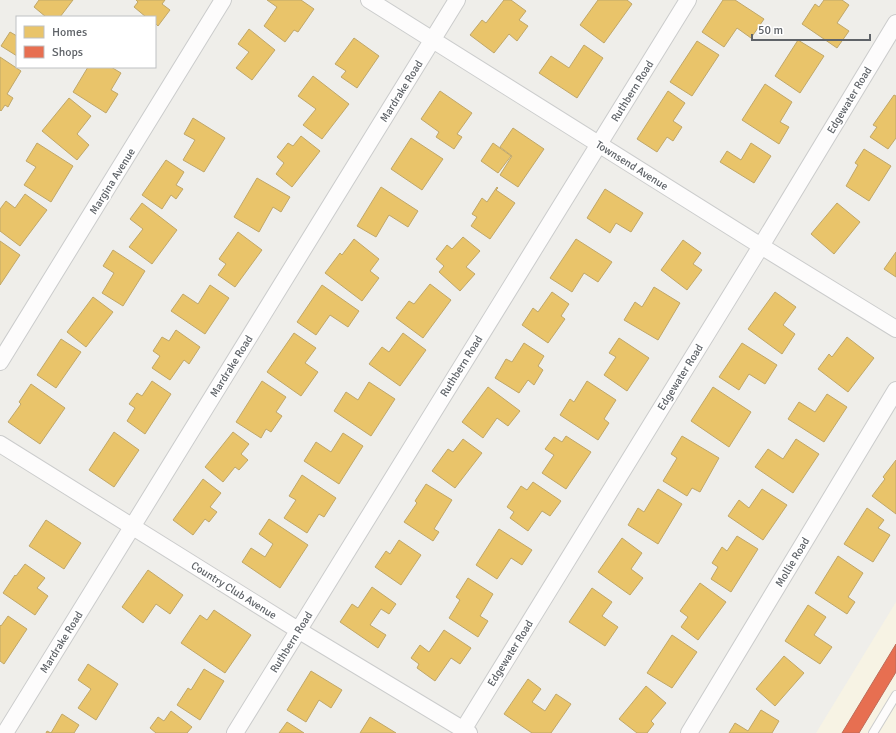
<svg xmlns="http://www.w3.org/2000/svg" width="896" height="733" font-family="Signika,sans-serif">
<rect width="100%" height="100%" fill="#efeeea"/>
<path fill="#f7f3e4" d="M896 602V733H816Z"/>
<path fill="#e9c46a" stroke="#c0a769" d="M39 0H73L60 17H46L34 7Z
M136 0H165L162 4 170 10 158 26 155 23V17H146L134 7 138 2Z
M267 0H301L314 9 298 32 294 30 285 42 264 26 277 7Z
M504 0H511L526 11 519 20 528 26 517 41 509 34 494 53 470 35 482 20 486 23Z
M598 0H627L632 4 604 43 580 25Z
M723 0H735L764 19 751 38 737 28 724 47 702 32Z
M824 0H842L849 5 837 23 849 31 837 48 802 24 815 4 819 7Z
M249 29 275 50 252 80 236 68 249 52 238 44Z
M10 32 17 36V56L1 46Z
M354 38 379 56 357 88 341 77 346 71 335 64Z
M798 40 824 56 800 93 775 76Z
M697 41 719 55 692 96 670 82Z
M584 45 603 58 577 98 539 73 551 56 569 68Z
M0 57 21 71 7 94 13 98 8 107 5 105 1 111 0 110Z
M88 67H111L121 73 111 90 118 94 106 113 73 92Z
M313 76 349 104 322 139 303 125 316 109 298 96Z
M765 84 792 102 780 122 789 127 779 144 742 120Z
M440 91 472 113 457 134 462 137 454 149 436 137 439 132 421 119Z
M668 91 685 103 673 121 682 127 673 141 667 137 657 152 637 139Z
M894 95 896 96V138L888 149 870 137 877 127 873 125Z
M69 98 91 116 77 134 89 145 77 160 42 131Z
M193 118 225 138 204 172 183 160 195 140 184 134Z
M513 128 544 149 518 187 500 175 512 156 500 147Z
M301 136 320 151 292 187 276 174 284 163 277 157 288 143 293 146Z
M411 138 443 159 422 190 391 169Z
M37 143 73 166 51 202 24 185 36 167 26 161Z
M493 143 511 156 498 173 481 161Z
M751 143 771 156 754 183 720 162 727 151 741 160Z
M864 149 891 166 869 201 846 186 858 165 855 163Z
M166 160 184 172 176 185 183 189 176 199 171 195 162 209 142 195Z
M257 178 290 197 281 212 273 207 259 232 234 217Z
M381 187 418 211 408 227 389 215 376 237 357 226Z
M497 187 498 188 496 190 515 203 490 239 471 226 477 217 472 214 482 198 487 202Z
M605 189 643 213 631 232 616 223 610 233 587 218Z
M25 194 47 210 20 246 0 231V209L6 201 15 208Z
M142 203 177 230 152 264 129 247 143 229 130 219Z
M837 203 860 222 834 254 811 234Z
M238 232 262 250 235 287 218 275 226 264 219 259Z
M463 237 480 251 466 267 475 274 460 291 439 272 444 266 436 259 447 245 452 249Z
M354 239 379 259 370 271 379 278 362 301 325 273 340 253 342 255Z
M576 239 612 262 598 282 584 273 572 292 550 278Z
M683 240 701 253 693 264 702 270 687 290 661 270Z
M0 241 20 255 0 285Z
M113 250 145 271 123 306 102 293 114 273 103 266Z
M896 252V277L884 269Z
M430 284 451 300 423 338 396 318 409 301 414 304Z
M210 285 229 298 205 334 171 311 183 294 198 304Z
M322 285 359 311 348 327 330 315 316 335 297 322Z
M654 287 680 303 658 340 624 320 635 302 642 307Z
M552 292 569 304 561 316 565 319 548 343 522 325 533 308 538 312Z
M775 292 796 307 783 325 795 334 782 354 748 329Z
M93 297 113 312 86 347 67 332Z
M176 330 200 347 189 364 184 360 170 380 152 368 160 356 153 351 162 337 169 341Z
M294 333 316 348 305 363 318 372 301 396 267 372Z
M403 333 426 350 400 386 369 364 382 347 389 352Z
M847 337 874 358 848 392 818 369 829 354 832 357Z
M619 338 649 358 627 391 604 375 616 357 609 353Z
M61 339 81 352 56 388 37 375Z
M524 343 544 356 538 366 543 370 534 385 528 380 519 393 495 378 506 359 512 362Z
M742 343 777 365 765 384 749 374 739 390 719 377Z
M152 381 171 394 145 434 127 421 135 408 129 404 137 393 142 396Z
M262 381 286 397 276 412 282 416 271 432 266 429 261 438 236 422Z
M587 381 616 400 604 419 609 423 598 440 560 415 570 399 574 402Z
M369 382 395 399 371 436 334 411 346 392 358 400Z
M31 384 65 408 40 444 8 422 21 404 19 402Z
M488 387 520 411 508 426 497 418 483 438 462 422Z
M713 387 751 412 729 447 691 421Z
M827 394 847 407 824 442 788 419 799 402 815 412Z
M114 432 139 450 114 487 89 470Z
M233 432 249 444 241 454 248 460 239 470 235 467 223 482 205 467Z
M343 433 363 446 339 484 304 461 316 442 331 452Z
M566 436 591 452 566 489 542 473 554 455 545 449 554 437 562 442Z
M682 436 719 458 700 492 692 488 687 496 663 481 677 458 671 454Z
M463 439 482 453 455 488 432 471 448 449 453 452Z
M796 439 819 454 793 493 755 467 768 449 783 459Z
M896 460V514L872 496 885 479 883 477Z
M302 475 336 498 324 517 319 514 307 533 284 518 296 500 289 496Z
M203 479 221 493 210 507 217 512 209 522 205 519 193 535 173 520Z
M533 482 561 501 550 516 542 511 528 531 510 518 514 512 507 507 521 486 527 490Z
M426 484 452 500 434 529 439 532 433 541 404 522 417 503 415 501Z
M658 489 682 504 658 544 628 525 638 508 644 512Z
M762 489 787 505 763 540 728 516 739 500 749 508Z
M867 508 884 520 878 528 890 535 873 562 844 544Z
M269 519 308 545 280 588 242 562 251 548 265 557 273 544 259 534Z
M46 520 81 543 64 569 29 546Z
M499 529 532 550 522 565 511 558 497 579 476 565Z
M737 536 758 549 731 592 711 579 718 567 712 563 722 547 727 551Z
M622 538 642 553 631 569 643 578 630 595 598 572Z
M399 540 421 555 401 585 375 567 386 551 390 554Z
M838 556 863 573 848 597 855 602 847 614 815 593Z
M25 564 45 578 37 588 48 596 35 615 3 593 15 575 16 576Z
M148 570 183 595 170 614 156 604 143 623 122 607Z
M468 578 493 594 480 616 488 621 478 637 449 618 460 600 456 597Z
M700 583 726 602 698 640 681 627 688 617 680 611Z
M372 587 396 604 389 614 381 609 370 625 386 635 378 648 340 622 352 604 358 608Z
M592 588 612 602 602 616 618 627 605 646 569 622Z
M808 605 826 617 814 635 832 647 820 664 785 641Z
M214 610 251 635 225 673 181 643 200 615 207 620Z
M8 616 27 629 4 664 0 661V625L1 626Z
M444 630 471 648 460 664 451 658 435 681 417 668 419 664 411 658 420 645 429 652Z
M672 635 697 652 672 688 647 673Z
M784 656 804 673 775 706 756 689Z
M88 664 118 684 96 720 78 708 91 689 78 680Z
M204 669 224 681 200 720 177 705 188 688 191 690Z
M311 671 342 690 331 708 319 700 306 722 287 710Z
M528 679 541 689 532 702 545 711 556 694 571 704 551 733H532L504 714Z
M646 686 666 703 651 721 654 724 647 733H637L619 719Z
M761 710 779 721 772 733H729L735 723 748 731Z
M171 711 192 727 187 733H156L150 728 158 717 164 721Z
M62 714 79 725 74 733H46L47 731 51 733Z
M370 717 396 733H360Z
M287 722 304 733H279Z"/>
<path fill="#e76f51" stroke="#be6b58" d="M896 644V672L859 733H842Z"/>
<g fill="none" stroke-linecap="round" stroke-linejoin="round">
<defs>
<path id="lane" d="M873 733 896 695"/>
<path id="street" d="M369 0 761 246 896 329
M0 362 223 0
M0 444 298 630 469 733
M463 730 761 246 896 23
M5 733 457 0
M235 733 688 0
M689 733 896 390"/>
</defs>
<use href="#lane" stroke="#cbcccc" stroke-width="10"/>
<use href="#street" stroke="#cbcccc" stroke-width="18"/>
<use href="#lane" stroke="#fdfcfc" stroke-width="8"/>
<use href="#street" stroke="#fdfcfc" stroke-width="16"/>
</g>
<g text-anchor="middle" stroke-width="4" stroke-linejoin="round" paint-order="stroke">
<g font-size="11" fill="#5f6368" stroke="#fff">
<text transform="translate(401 91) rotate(-58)" y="4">Mardrake Road</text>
<text transform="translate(632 91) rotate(-58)" y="4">Ruthbern Road</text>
<text transform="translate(849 100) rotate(-59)" y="4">Edgewater Road</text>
<text transform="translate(632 165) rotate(32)" y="4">Townsend Avenue</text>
<text transform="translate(112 181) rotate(-58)" y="4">Margina Avenue</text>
<text transform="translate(231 366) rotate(-58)" y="4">Mardrake Road</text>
<text transform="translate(461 366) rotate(-58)" y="4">Ruthbern Road</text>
<text transform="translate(680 377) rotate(-58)" y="4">Edgewater Road</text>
<text transform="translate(792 562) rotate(-59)" y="4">Mollie Road</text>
<text transform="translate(234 590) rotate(32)" y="4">Country Club Avenue</text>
<text transform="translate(61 642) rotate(-58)" y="4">Mardrake Road</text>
<text transform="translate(291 642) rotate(-58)" y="4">Ruthbern Road</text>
<text transform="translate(510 653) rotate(-58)" y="4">Edgewater Road</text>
</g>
</g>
<rect x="16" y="16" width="140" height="52" fill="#ffffff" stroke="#bfc1c3"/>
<rect x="24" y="26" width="20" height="12" fill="#e9c46a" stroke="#bfc1c3"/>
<text x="52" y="36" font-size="12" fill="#5f6368">Homes</text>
<rect x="24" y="46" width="20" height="12" fill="#e76f51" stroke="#bfc1c3"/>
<text x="52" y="56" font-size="12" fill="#5f6368">Shops</text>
<path d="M752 34v6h118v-6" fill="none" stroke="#5f6368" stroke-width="2"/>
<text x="758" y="34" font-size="12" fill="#5f6368" stroke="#ffffff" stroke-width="3" paint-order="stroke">50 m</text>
</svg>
